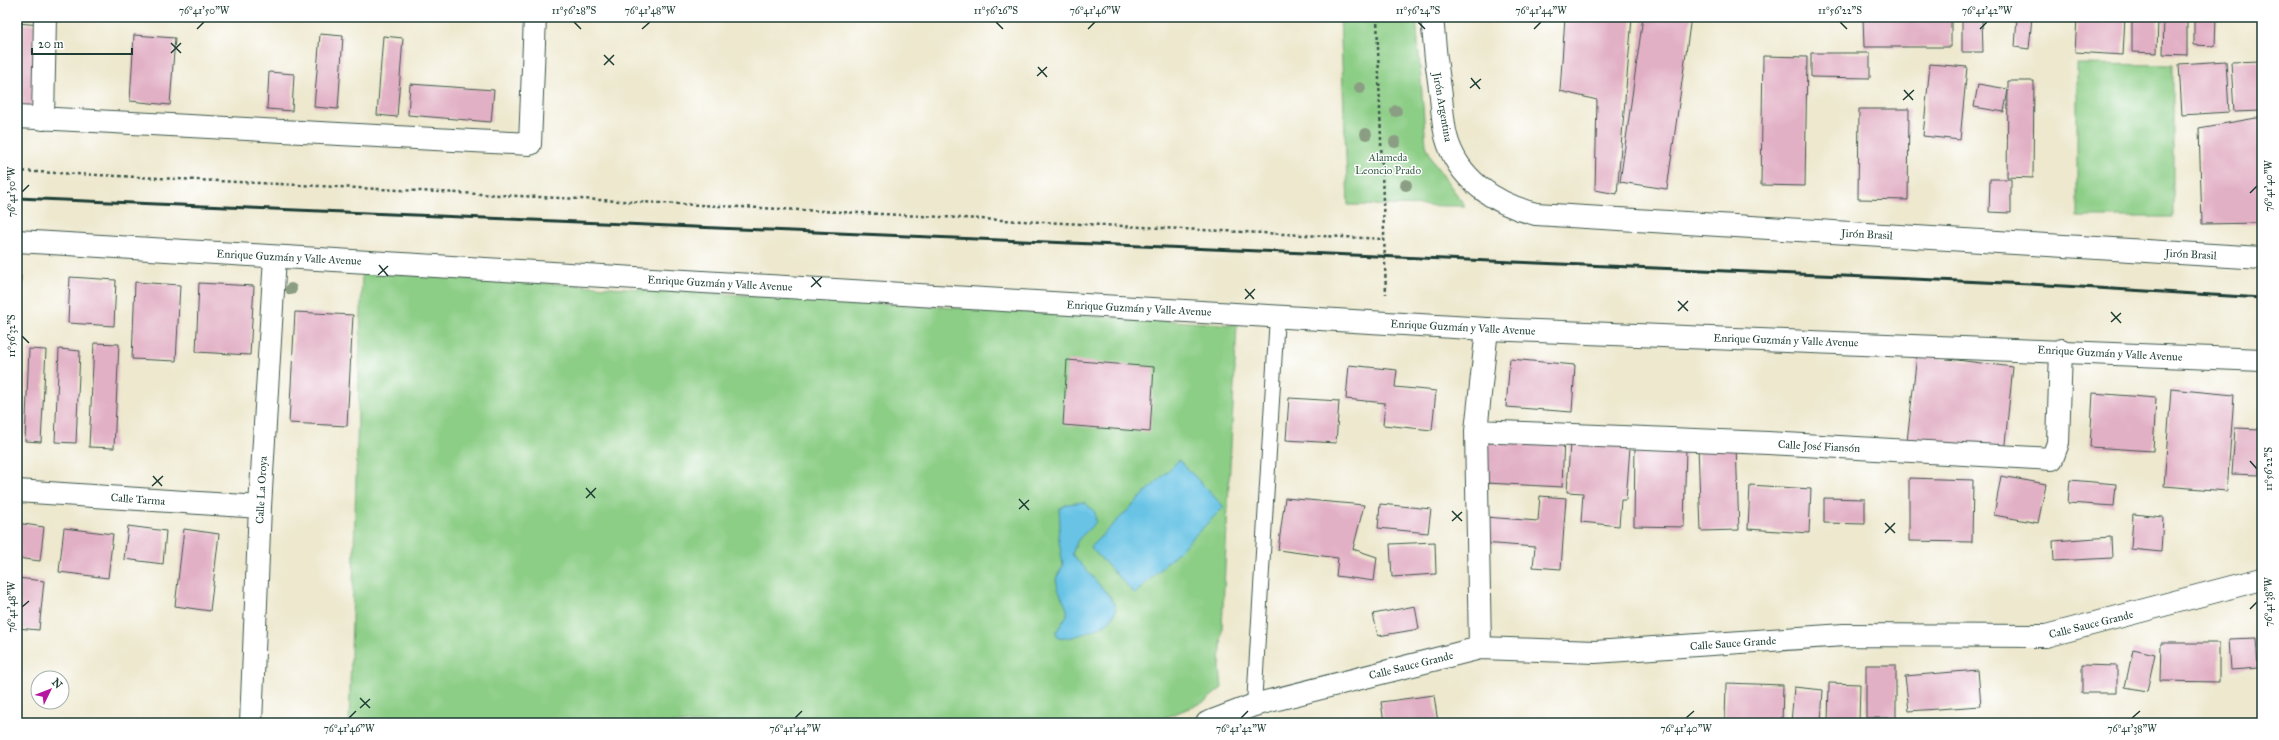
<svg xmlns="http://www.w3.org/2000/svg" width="2279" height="740" font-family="'IM FELL Great Primer',serif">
<rect width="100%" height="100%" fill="#fff"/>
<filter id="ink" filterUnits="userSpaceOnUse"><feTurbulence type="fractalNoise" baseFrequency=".025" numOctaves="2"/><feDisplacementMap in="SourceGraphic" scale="8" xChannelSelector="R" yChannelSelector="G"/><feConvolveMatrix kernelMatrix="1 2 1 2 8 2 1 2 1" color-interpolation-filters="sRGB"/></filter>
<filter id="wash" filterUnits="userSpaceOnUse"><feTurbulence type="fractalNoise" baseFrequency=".012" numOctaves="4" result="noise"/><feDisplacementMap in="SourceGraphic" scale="16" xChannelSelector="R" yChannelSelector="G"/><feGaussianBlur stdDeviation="0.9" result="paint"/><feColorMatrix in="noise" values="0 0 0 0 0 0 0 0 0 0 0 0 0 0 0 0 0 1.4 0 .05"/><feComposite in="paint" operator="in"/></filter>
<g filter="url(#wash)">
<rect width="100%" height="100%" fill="#ede8ce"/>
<path fill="#8cce86" stroke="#56865d" d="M1340 17H1416L1426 145 1434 163 1465 206 1348 205Z
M2077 64 2173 65V217H2077Z
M362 272 1237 325 1220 668 1222 688 1204 702 1152 723H349Z"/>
<path fill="#67c3e5" stroke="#43808c" d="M1179 460 1224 507 1135 594 1090 547Z
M1084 502 1095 512 1096 522 1078 540 1072 554 1112 599 1116 609C1114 615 1112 618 1108 622 1100 629 1067 641 1058 638L1056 632 1067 615V609L1058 589 1056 579 1063 565 1058 535 1060 525 1059 509 1067 504Z"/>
<g id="blocks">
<path fill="#e2b0c5" d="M1565 17 1632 18 1617 194 1595 190 1597 100 1560 91Z
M1643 17H1691L1667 189 1620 182Z
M1863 17H1951V47H1864Z
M1962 17H1982L1983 52H1962Z
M2017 17H2032L2029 49 2015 47Z
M2077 17H2125L2123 55 2075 52Z
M2132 17H2158L2157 53 2132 52Z
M2164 17H2187V55L2163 54Z
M2194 17H2216L2215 46 2194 45Z
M17 23 41 25 35 115 17 114Z
M320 34 343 36 338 109 314 107Z
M134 35 175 38 170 105 130 101Z
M383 36 403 38 397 117 377 115Z
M1811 53H1870V78L1811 77Z
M1763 56 1807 57 1805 186 1761 185Z
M2226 61 2229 112 2182 115 2179 64Z
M2262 61V111L2234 112 2231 62Z
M1930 64 1967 67 1960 140 1923 136Z
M269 72 294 74 292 111 267 109Z
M2008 81H2034L2033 178 2007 177 2008 90 2004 112 1974 107 1978 84 2008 89Z
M410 84 494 90 491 122 408 115Z
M1859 109H1909L1908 200 1858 199Z
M2262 117V223L2202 224 2199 128Z
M1990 179H2011V213L1989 212Z
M17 276H21L18 325H17Z
M70 277 116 280 114 326 68 323Z
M135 282 180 285 176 361 132 359Z
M199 283 254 286 250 355 196 352Z
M295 312 353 315 347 426 289 423Z
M94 343 119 344 114 448 89 447Z
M29 349 46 350 41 442 25 441Z
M59 349 80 351 76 443 55 442Z
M1917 355 2013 367 2004 453 1907 441Z
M1510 359 1575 365 1572 412 1506 407Z
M1067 360 1154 367 1150 432 1063 425Z
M1349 365 1397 370 1395 387 1436 391 1432 430 1383 425 1385 403 1346 399Z
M2171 389 2234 395 2227 491 2164 486Z
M2093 393 2156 398 2153 451 2090 447Z
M1289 398 1339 401 1336 443 1286 440Z
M2235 428 2261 429 2259 475 2232 474Z
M1488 433 1564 437 1562 487 1486 483Z
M1570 442 1630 447 1626 500H1621L1619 526 1581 522 1583 493 1567 492Z
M1635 445 1686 446 1684 527 1634 526Z
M1736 445 1739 530 1701 531 1698 446Z
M2001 476 2046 484 2038 523 1994 515Z
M1909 478 1973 480 1972 542 1909 541Z
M2070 480 2116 484 2114 506 2068 503Z
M1750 485 1811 489 1809 533 1748 529Z
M1540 496 1566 498 1561 569 1533 567 1535 547 1483 543 1485 517 1538 521Z
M1285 498 1364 505 1353 549 1377 557 1374 581 1336 576 1338 558 1278 550Z
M1824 498 1865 499V524L1824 523Z
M1380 504 1431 509 1428 533 1378 528Z
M2133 514 2163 517 2161 552 2131 549Z
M17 523 44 527 40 561 17 558Z
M128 526 166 531 163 564 124 559Z
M64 528 113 534 108 578 59 572Z
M184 529 219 534 210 611 175 606Z
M2111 537 2112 558 2054 561 2053 541Z
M1435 542 1436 574 1392 577 1390 544Z
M17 578 44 581 39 630 17 628Z
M1415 606 1419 629 1378 636 1373 614Z
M2256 638 2258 668 2231 670 2229 639Z
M2161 643H2219V682L2160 681Z
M2133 649 2155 654 2147 691 2125 687Z
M1866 665H1896V718H1866Z
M2082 665 2117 666V693H2082Z
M1978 670 1981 706 1909 711 1905 676Z
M1726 683 1783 685 1782 723H1725Z
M1829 683 1860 684 1859 723H1828Z
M1794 687 1823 690 1821 723H1791Z
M1434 695 1438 723H1384L1381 702Z"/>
</g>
</g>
<g filter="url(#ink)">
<use href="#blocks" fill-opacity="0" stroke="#3e574b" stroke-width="1"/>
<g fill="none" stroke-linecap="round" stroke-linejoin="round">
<defs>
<path id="service" d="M1254 705 1277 316"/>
<path id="minor" d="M1432 17C1434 44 1437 70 1441 96 1442 109 1443 123 1446 136 1457 179 1495 204 1536 214L2262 258
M17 117 530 144 535 17
M43 119 45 17
M1476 431 1768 443 2052 459 2058 443 2061 350
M17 491 260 507
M1480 648 1476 431 1487 329
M251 723 260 507 275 257
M1207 723 1254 705 1480 648 1595 652 1844 635 2046 636 2262 579"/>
<path id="tertiary" d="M17 241 1487 329 2262 360"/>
</defs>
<use href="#service" stroke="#3e574b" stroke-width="16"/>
<use href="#minor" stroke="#3e574b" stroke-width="24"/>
<use href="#tertiary" stroke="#3e574b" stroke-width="24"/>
<path stroke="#3e574b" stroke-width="2.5" stroke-dasharray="3 3" stroke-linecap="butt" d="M1377 17 1386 294
M17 171 1384 239"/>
<use href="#service" stroke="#fff" stroke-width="14"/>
<use href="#minor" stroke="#fff" stroke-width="22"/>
<use href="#tertiary" stroke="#fff" stroke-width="22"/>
<path stroke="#1f3d34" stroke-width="3" d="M17 198 2030 284 2262 298"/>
</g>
<g fill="#8b9e84">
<circle cx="1360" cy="88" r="6"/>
<circle cx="1396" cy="111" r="6"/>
<circle cx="1366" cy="134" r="6"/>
<circle cx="1395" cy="142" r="6"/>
<circle cx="1406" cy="185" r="6"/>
<circle cx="291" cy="289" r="6"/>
</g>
</g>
<path fill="none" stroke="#1f3d34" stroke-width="1.5" d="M574 22 581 29M996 22 1003 29M1418 22 1425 29M1840 22 1847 29M197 29 204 22M642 29 650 22M1088 29 1095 22M1534 29 1541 22M1980 29 1987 22M171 43 181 53M171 53 181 43M604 55 614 65M604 65 614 55M1038 67 1047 77M1037 76 1047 67M1471 78 1480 89M1470 88 1481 79M1904 90 1913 100M1903 100 1914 90M22 192 29 185M2250 193 2257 186M379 265 388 276M378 275 388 266M812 277 821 287M811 287 822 277M1245 289 1254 299M1245 299 1255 289M1678 301 1688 311M1678 311 1688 301M2111 312 2121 323M2111 322 2121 313M22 336 29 343M2250 461 2257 469M153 476 162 486M152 486 163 476M586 488 595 498M586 498 596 488M1019 499 1029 510M1019 509 1029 500M1452 511 1462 521M1452 521 1462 512M1885 523 1895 533M1885 533 1895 523M22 607 29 601M2250 609 2257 602M360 698 370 708M360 708 370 699M349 718 356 711M795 718 802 711M1241 718 1248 711M1686 718 1694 711M2132 718 2140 711"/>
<g text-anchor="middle" stroke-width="3" stroke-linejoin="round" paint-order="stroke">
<g font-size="11" fill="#1f3d34" stroke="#fff">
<text transform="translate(1443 107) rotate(80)" y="4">Jirón Argentina</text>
<text transform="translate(1867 234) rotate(3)" y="4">Jirón Brasil</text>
<text transform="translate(2191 254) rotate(3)" y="4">Jirón Brasil</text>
<text transform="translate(289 257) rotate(3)" y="4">Enrique Guzmán y Valle Avenue</text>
<text transform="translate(720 283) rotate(3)" y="4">Enrique Guzmán y Valle Avenue</text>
<text transform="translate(1139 308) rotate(3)" y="4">Enrique Guzmán y Valle Avenue</text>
<text transform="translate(1463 327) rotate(3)" y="4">Enrique Guzmán y Valle Avenue</text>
<text transform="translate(1786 340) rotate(2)" y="4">Enrique Guzmán y Valle Avenue</text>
<text transform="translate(2110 353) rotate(3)" y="4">Enrique Guzmán y Valle Avenue</text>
<text transform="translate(1819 446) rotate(3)" y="4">Calle José Fiansón</text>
<text transform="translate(261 490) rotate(-87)" y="4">Calle La Oroya</text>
<text transform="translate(138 499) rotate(4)" y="4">Calle Tarma</text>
<text transform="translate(2091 624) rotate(-14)" y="4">Calle Sauce Grande</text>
<text transform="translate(1733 643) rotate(-4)" y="4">Calle Sauce Grande</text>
<text transform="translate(1411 665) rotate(-14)" y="4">Calle Sauce Grande</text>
</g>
<g font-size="11" fill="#3a6148" stroke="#fff">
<text x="1388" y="161">Alameda<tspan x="1388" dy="13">Leoncio Prado</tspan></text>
</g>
</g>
<rect width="2279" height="740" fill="none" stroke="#fff" stroke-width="44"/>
<g transform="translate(50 690) rotate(47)"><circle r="19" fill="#ffffff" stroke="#a5b1ae"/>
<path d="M0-3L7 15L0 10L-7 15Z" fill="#b5179e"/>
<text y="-6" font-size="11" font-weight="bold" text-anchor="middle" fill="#1f3d34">N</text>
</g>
<path d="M32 48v6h100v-6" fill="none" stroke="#1f3d34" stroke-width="2"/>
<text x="38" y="48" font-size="12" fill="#1f3d34" stroke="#ffffff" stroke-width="3" paint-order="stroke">20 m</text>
<rect x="22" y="22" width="2235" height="696" fill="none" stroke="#1f3d34" stroke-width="1.5"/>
<g font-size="10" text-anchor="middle" fill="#1f3d34">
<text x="204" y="14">76°41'50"W</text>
<text x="574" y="14">11°56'28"S</text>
<text x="650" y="14">76°41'48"W</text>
<text x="996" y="14">11°56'26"S</text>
<text x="1095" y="14">76°41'46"W</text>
<text x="1418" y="14">11°56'24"S</text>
<text x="1541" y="14">76°41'44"W</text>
<text x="1840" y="14">11°56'22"S</text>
<text x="1987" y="14">76°41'42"W</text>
<text transform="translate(2268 186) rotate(-90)" y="4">76°41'40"W</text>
<text transform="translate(11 192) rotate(-90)" y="4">76°41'50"W</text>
<text transform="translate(11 336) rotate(-90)" y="4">11°56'32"S</text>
<text transform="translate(2268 469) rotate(-90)" y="4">11°56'22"S</text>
<text transform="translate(2268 602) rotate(-90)" y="4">76°41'38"W</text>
<text transform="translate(11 607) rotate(-90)" y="4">76°41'48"W</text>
<text x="349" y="732">76°41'46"W</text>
<text x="795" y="732">76°41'44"W</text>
<text x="1241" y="732">76°41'42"W</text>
<text x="1686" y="732">76°41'40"W</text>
<text x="2132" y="732">76°41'38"W</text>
</g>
</svg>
